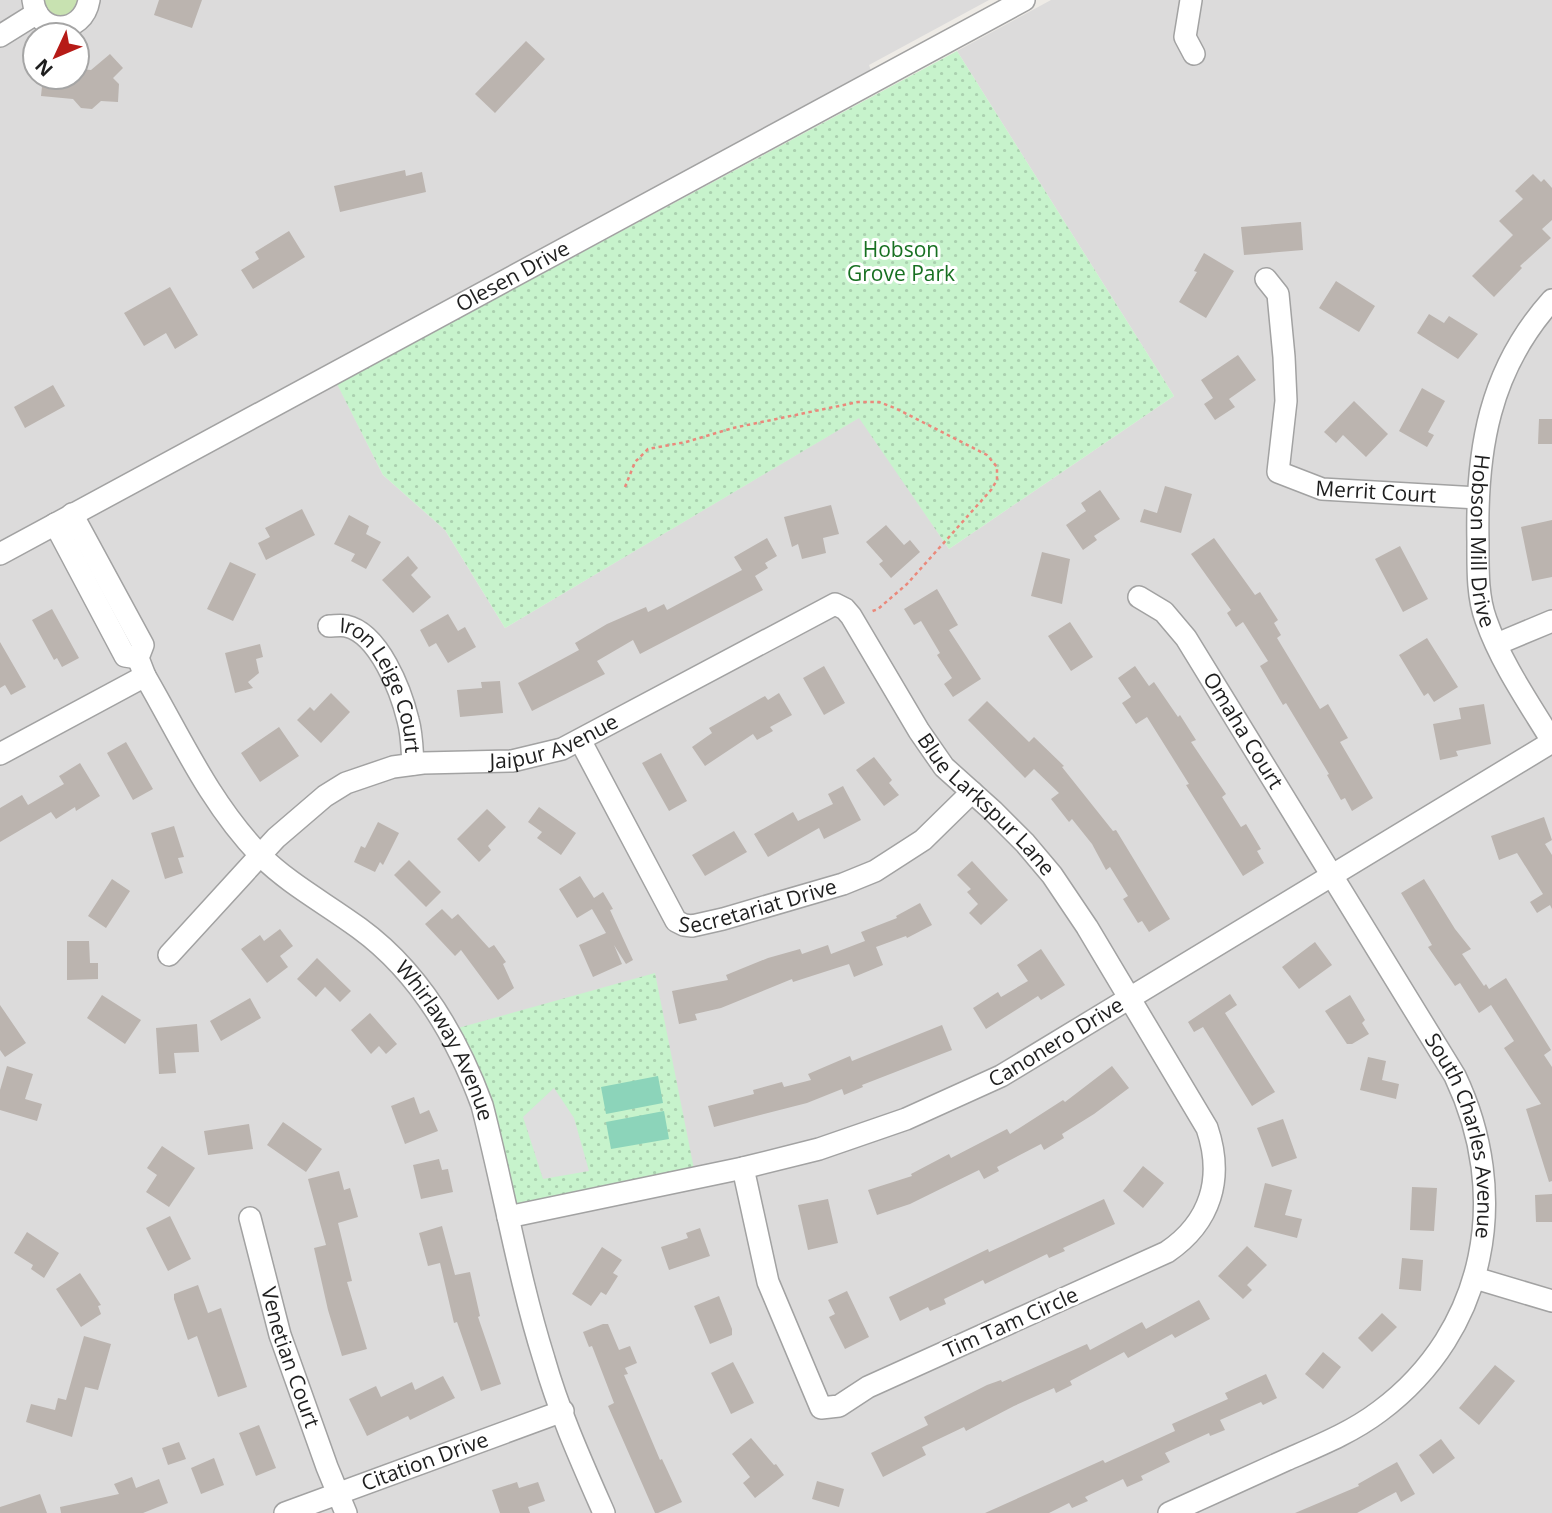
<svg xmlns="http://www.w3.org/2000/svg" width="1552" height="1513" font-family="'Open Sans',sans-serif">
<defs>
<pattern id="park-dots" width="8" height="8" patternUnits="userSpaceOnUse" patternTransform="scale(1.75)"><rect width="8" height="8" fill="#c7f3cc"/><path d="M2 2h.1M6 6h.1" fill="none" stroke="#aad0af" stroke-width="1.8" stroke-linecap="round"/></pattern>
</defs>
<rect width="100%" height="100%" fill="#eeebe6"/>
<path fill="#dcdbdb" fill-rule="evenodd" d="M0 0H989L869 65 872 74 0 543ZM35 35H77V77H35Z
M1051 0H1552V1513H0V566L337 383 383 475 445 530 505 628 860 417 949 549 1174 396 957 51Z"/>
<path fill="#c8e2b1" d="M43 0H81L69 17C54 16 49 15 43 0Z"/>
<path fill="url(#park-dots)" d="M957 51 1174 396 949 549 859 418 505 628 445 530 383 475 337 384Z
M655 973 695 1174 511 1214 451 1030Z"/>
<path fill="#8cd4ba" d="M658 1076 663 1103 606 1114 601 1087Z
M664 1111 669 1139 611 1149 606 1122Z"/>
<path fill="#dedede" d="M554 1088 574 1118 589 1171 543 1179 523 1117Z"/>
<path fill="#bbb4af" d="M159 0H202L192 28 154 15Z
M526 41 545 59 495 113 475 94Z
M110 54 123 68 113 78 119 84 118 102 101 101 92 109 81 108 73 99 41 96 43 77H77V69L91 70Z
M405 170 406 176 422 172 426 192 340 212 334 186Z
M1533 174 1541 182 1544 179 1552 188V220L1542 229 1551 238 1520 266 1522 268 1494 297 1472 276 1513 235 1499 221 1523 199 1515 191Z
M1301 222 1303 250 1244 255 1241 227Z
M289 231 305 257 253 289 241 270 259 259 255 252Z
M1204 253 1234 271 1206 318 1179 302 1197 272 1194 271Z
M1336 281 1375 306 1359 332 1319 308Z
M170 287 198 335 175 349 166 333 144 346 124 313Z
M1429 314 1444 323 1449 316 1478 334 1458 359 1417 333Z
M1238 355 1256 380 1229 399 1235 407 1215 420 1204 404 1213 398 1201 380Z
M53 385 65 406 25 428 14 407Z
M1422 388 1445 401 1428 432 1434 435 1427 447 1399 431Z
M1354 401 1388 434 1366 457 1343 435 1336 443 1324 432Z
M1539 419H1552V444H1538Z
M1165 486 1192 494 1181 533 1140 522 1144 509 1157 513Z
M1100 490 1120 519 1094 536 1097 540 1083 550 1066 525 1086 511 1081 503Z
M831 505 839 534 823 538 826 553 802 559 798 544 792 547 784 517Z
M302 509 315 535 266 560 258 543 270 537 265 528Z
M349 515 369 526 366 534 381 542 366 569 351 561 355 554 334 544Z
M1552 520V577L1532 581 1521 527Z
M886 525 904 545 910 540 920 552 891 578 879 564 883 561 866 542Z
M767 538 777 556 765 563 768 568 755 576 763 590 640 654 633 640 597 661 605 674 532 711 518 683 579 650 575 643 607 624 646 607 648 612 664 604 667 610 742 570 734 557Z
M1214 538 1255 595 1260 592 1278 620 1274 623 1281 635 1277 638 1320 709 1328 704 1348 738 1340 742 1373 798 1352 811 1345 798 1341 800 1327 775 1329 774 1286 703 1283 705 1260 666 1268 661 1243 622 1236 627 1227 613 1231 610 1191 554Z
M1400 546 1428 599 1403 612 1375 559Z
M1042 552 1070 559 1062 604 1031 596Z
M408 556 418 568 411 575 431 597 413 613 382 580Z
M230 562 256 574 233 621 207 609Z
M937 589 958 625 949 630 981 679 953 697 944 684 952 678 937 655 940 653 921 621 914 625 904 609Z
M52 609 79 658 62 667 57 658 54 660 32 620Z
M448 614 458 631 465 627 476 647 448 663 436 643 429 647 420 630Z
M1070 622 1093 657 1071 671 1048 636Z
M1427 638 1458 687 1434 702 1428 693 1424 696 1399 655Z
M0 642 26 687 11 695 5 685 0 688Z
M260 644 263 657 256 659 259 673 248 682 253 688 235 693 225 653Z
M824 666 845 703 824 715 803 678Z
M1135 666 1149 686 1154 682 1178 717 1180 715 1196 740 1191 742 1226 794 1222 797 1241 827 1246 824 1261 849 1257 851 1264 863 1243 876 1186 785 1189 784 1147 717 1136 724 1122 703 1131 697 1118 678Z
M500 681 503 713 460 717 457 690 482 688 481 682Z
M331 693 350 712 321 743 297 720 310 707 314 711Z
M779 693 792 715 770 727 773 731 757 740 753 734 705 766 692 747 712 733 709 728 765 696 768 700Z
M987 701 1029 742 1034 737 1064 766 1062 767 1113 831 1116 830 1170 919 1149 932 1142 921 1138 923 1123 899 1128 896 1110 867 1106 870 1092 844 1072 819 1069 822 1051 799 1059 793 1034 769 1025 778 968 720Z
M1484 704 1491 744 1456 751 1458 756 1440 760 1433 724 1461 719 1459 708Z
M279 727 299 756 260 782 241 753Z
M126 742 153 789 133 800 107 753Z
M661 753 687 801 669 811 642 763Z
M874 757 892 780 889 783 899 795 884 806 856 770Z
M80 763 100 796 76 811 75 807 56 819 51 812 0 842V808L22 795 28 805 64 784 59 776Z
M843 786 861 820 824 839 819 828 768 857 754 834 793 812 798 821 833 804 828 794Z
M539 807 576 833 561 855 537 838 542 832 528 822Z
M487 809 506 827 488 846 491 850 479 862 457 839Z
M1544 817 1552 840 1545 844 1552 855V909L1550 905 1537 913 1530 902 1543 894 1517 853 1499 860 1491 836Z
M378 822 399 833 383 865 380 862 375 872 354 862 361 846 365 848Z
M174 826 184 857 178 858 183 873 165 879 151 833Z
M734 831 747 852 705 876 692 855Z
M409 860 441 892 426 907 394 875Z
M972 861 1008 900 981 925 969 913 978 904 967 892 971 889 957 875Z
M580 876 594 898 603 892 613 909 610 910 633 960 626 964 614 945 622 964 593 977 579 945 606 933 592 909 577 918 559 889Z
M112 879 130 891 106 928 88 916Z
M1424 879 1455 929 1471 949 1462 954 1484 986 1486 984 1489 989 1506 978 1551 1050 1544 1055 1552 1067V1181L1549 1182 1526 1109 1541 1104 1504 1048 1514 1041 1491 1005 1479 1013 1460 983 1455 986 1428 947 1432 945 1401 893Z
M920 903 932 925 907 938 906 936 876 947 883 965 854 977 849 964 793 982 792 979 721 1008 695 1014 697 1020 679 1024 672 991 728 980 726 975 768 958 800 949 802 954 828 945 831 954 865 941 861 932 897 918 896 916Z
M442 909 452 919 458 914 489 948 494 945 506 962 503 964 514 988 498 1000 461 950 455 956 425 924Z
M280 929 293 946 280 956 288 967 267 983 241 949 260 935 264 941Z
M67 941H89L90 963H98V979L67 980Z
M1315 942 1332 965 1299 989 1282 967Z
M1041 949 1065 985 1041 1000 1038 996 986 1029 973 1008 998 992 1001 997 1028 981 1017 965Z
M317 958 351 991 340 1002 325 987 316 997 297 979Z
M1230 994 1237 1005 1225 1013 1275 1092 1252 1106 1203 1027 1194 1032 1188 1022Z
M102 995 141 1020 125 1044 87 1018Z
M1350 995 1365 1020 1362 1023 1369 1034 1352 1044H1347L1325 1011Z
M250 998 261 1018 221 1041 210 1021Z
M0 1005 26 1043 5 1057 0 1050Z
M370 1013 397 1044 386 1054 379 1046 371 1054 351 1030Z
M197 1024 199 1052 174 1053 176 1073 159 1074 156 1028Z
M942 1025 952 1050 862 1085 863 1087 844 1095 842 1089 807 1103 714 1127 708 1106 754 1094 753 1090 782 1082 784 1087 811 1080 808 1074 850 1056 852 1061Z
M1368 1057 1386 1061 1382 1080 1399 1084 1396 1099 1360 1090Z
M7 1066 33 1074 25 1099 42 1104 37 1121 0 1110V1090Z
M1112 1066 1129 1088 1094 1114 1062 1134 1064 1138 1044 1150 1041 1144 997 1167 999 1171 984 1179 979 1170 910 1204 877 1215 868 1190 912 1176 911 1174 949 1154 951 1158 1007 1129 1010 1134 1063 1100 1065 1102Z
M414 1097 420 1114 429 1110 438 1131 405 1144 391 1106Z
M1283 1119 1297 1158 1272 1167 1257 1128Z
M283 1122 322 1149 306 1172 267 1145Z
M249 1124 253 1149 208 1155 204 1131Z
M162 1146 195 1168 169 1207 146 1192 157 1175 147 1168Z
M439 1159 442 1170 448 1169 453 1192 421 1199 413 1165Z
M1143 1166 1164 1183 1143 1208 1123 1191Z
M339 1171 344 1190 350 1188 358 1217 338 1223 352 1281 347 1282 367 1349 342 1356 328 1310 314 1248 326 1245 308 1179Z
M1265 1183 1292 1190 1285 1215 1302 1219 1297 1238 1254 1227Z
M1412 1187 1437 1188 1434 1231 1410 1230Z
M1552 1194V1222H1536L1535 1195Z
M828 1199 838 1243 808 1250 798 1205Z
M1104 1199 1115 1224 1063 1248 1065 1251 1049 1258 1047 1254 985 1284 983 1280 944 1299 946 1304 930 1311 928 1307 900 1321 889 1297 988 1249 989 1252Z
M170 1216 191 1259 168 1271 146 1228Z
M442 1226 455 1275 470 1272 480 1316 478 1317 501 1384 481 1391 457 1322 454 1323 440 1263 428 1266 419 1233Z
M700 1228 710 1256 669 1270 661 1247 688 1238 686 1233Z
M27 1232 59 1253 44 1278 31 1269 33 1265 14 1253Z
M1247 1246 1267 1265 1247 1285 1252 1290 1243 1299 1218 1276Z
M602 1247 622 1260 613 1273 618 1276 606 1295 601 1292 591 1306 572 1294Z
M1402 1258 1423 1260 1421 1291 1399 1289Z
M80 1273 101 1305 98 1306 101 1314 81 1327 56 1289Z
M198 1285 208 1313 221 1308 247 1387 218 1397 197 1336 188 1340 174 1299V1294Z
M847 1291 869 1337 845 1349 829 1317 835 1314 828 1300Z
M719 1296 732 1329V1335L710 1344 694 1306Z
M1199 1300 1210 1319 1175 1338 1172 1334 1128 1358 1124 1352 1070 1381 1072 1385 1056 1393 1054 1388 1014 1406 966 1431 964 1427 922 1447 926 1455 883 1477 871 1453 928 1425 924 1417 987 1385 1001 1380 1002 1382 1087 1344 1090 1350 1142 1322 1146 1329Z
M1382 1313 1397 1327 1372 1352 1358 1338Z
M603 1324H608L619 1350 630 1346 637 1363 625 1368 628 1374 624 1375 660 1460 662 1459 682 1502 658 1513H655L608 1406 614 1403 592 1346 589 1347 583 1332Z
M84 1336 111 1344 98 1390 85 1387 72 1437 26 1422 31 1404 55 1410 58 1398 66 1400Z
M1323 1352 1341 1367 1323 1389 1305 1374Z
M733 1362 754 1403 731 1414 711 1373Z
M1495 1365 1515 1381 1479 1425 1459 1408Z
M1266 1374 1277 1398 1263 1405 1261 1402 1220 1420 1225 1430 1210 1436 1209 1433 1165 1453 1170 1462 1141 1476 1143 1480 1127 1487 1123 1479 1085 1497 1088 1501 1072 1508 1069 1503 1049 1513H985L1103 1460 1105 1463 1175 1431 1172 1424 1228 1399 1225 1393Z
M443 1376 455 1398 410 1420 408 1416 367 1436 349 1399 376 1386 381 1397 412 1382 415 1390Z
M259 1425 276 1468 256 1476 239 1433Z
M751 1438 774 1465 776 1464 784 1475 755 1498 743 1483 750 1477 732 1454Z
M1441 1439 1455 1458 1433 1474 1419 1455Z
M179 1442 186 1459 168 1465 162 1448Z
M214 1458 224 1485 201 1494 191 1468Z
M1397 1462 1415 1494 1401 1502 1396 1492 1357 1513H1295L1359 1486 1358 1484Z
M132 1477 136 1488 159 1479 168 1503 143 1513H61L60 1507 119 1494 114 1484Z
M817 1481 844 1489 839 1507 812 1499Z
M517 1482 519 1488 538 1482 545 1501 528 1507 530 1513H500L492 1490Z
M40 1494 47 1513H0V1507Z"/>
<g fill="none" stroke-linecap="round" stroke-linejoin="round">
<defs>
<g id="minor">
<path d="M33 0C37 36 83 36 89 0"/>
<path d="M1191 0 1185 37 1194 54"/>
<path d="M0 36 37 13"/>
<path id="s1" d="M1266 279 1278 294 1284 357 1286 401 1278 472 1322 489 1478 498"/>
<path id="s2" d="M1552 300C1489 370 1476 450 1478 542 1478 567 1477 596 1486 620 1501 663 1529 703 1552 741"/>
<path id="s3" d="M72 514 143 645 138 658 145 676C181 738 209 802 260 855 289 884 325 903 359 928 418 971 457 1037 482 1105 504 1190 518 1276 544 1359 559 1412 582 1463 604 1513"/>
<path d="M55 524 125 656 138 658"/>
<path id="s4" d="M0 554 1024 0"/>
<path id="s5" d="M1139 597 1164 612 1186 638 1455 1076C1511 1194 1488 1330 1380 1411 1351 1433 1318 1446 1286 1460 1247 1478 1208 1495 1169 1513"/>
<path id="s6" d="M329 626C334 626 341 625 346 626 379 633 401 691 408 720 412 734 412 749 413 764"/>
<path d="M1497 644 1552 621"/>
<path id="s7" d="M580 740 676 921 684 925 692 926 723 919 843 884 875 871 923 840 972 792"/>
<path d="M0 754 145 676"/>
<path id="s8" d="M169 955 276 838 325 796 346 783 393 767 423 763 512 761 562 749 835 604 845 609 851 616 919 731 944 767 993 811 1025 843 1052 875 1087 927 1207 1128C1224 1178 1211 1222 1167 1252L868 1387 839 1406 821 1408 768 1282 743 1168"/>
<path id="s9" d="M508 1217 743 1168 819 1149 906 1119 1001 1076 1552 742"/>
<path id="s10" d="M250 1218 280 1335 327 1467 346 1513"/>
<path d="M1475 1278 1552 1301"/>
<path id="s11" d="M285 1513 563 1411"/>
</g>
</defs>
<use href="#minor" stroke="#a2a2a2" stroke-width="24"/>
<path stroke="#ea897b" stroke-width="2.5" stroke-dasharray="3.5 3.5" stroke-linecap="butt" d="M625 487 635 462 648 449 686 442 733 428 858 402H879L895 408 987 455 997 467V480L991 490 907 584 878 609 870 612"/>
<use href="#minor" stroke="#fff" stroke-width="21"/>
</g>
<g text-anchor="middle" stroke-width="6" stroke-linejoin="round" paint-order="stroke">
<g font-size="21" fill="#187022" stroke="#fff">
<text x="901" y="257">Hobson<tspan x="901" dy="24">Grove Park</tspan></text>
</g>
<g font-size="21" fill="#1e1e1e" stroke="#fff">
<text dy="7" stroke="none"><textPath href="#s4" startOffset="583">Olesen Drive</textPath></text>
<text dy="7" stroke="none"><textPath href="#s1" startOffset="299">Merrit Court</textPath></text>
<text dy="7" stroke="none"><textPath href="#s2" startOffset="259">Hobson Mill Drive</textPath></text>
<text dy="7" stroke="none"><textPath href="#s6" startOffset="89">Iron Leige Court</textPath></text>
<text dy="7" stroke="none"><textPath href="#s5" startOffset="172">Omaha Court</textPath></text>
<text dy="7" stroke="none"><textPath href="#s8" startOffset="462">Jaipur Avenue</textPath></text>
<text dy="7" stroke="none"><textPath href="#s8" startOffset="1031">Blue Larkspur Lane</textPath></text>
<text dy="7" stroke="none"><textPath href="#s7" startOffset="290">Secretariat Drive</textPath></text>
<text dy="7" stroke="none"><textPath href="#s9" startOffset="579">Canonero Drive</textPath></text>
<text dy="7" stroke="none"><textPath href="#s3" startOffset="663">Whirlaway Avenue</textPath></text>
<text dy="7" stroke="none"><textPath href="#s5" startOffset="637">South Charles Avenue</textPath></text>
<text transform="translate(1011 1323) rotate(-24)" y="7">Tim Tam Circle</text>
<text dy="7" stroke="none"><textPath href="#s10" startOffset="145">Venetian Court</textPath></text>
<text dy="7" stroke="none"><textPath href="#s11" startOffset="149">Citation Drive</textPath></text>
</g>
</g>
<g transform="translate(56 56) rotate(226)"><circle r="33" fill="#ffffff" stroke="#a5a5a5" stroke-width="2"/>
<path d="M0-5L12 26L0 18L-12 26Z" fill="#b61b17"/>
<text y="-10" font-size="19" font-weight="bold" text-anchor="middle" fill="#1e1e1e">N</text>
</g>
</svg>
